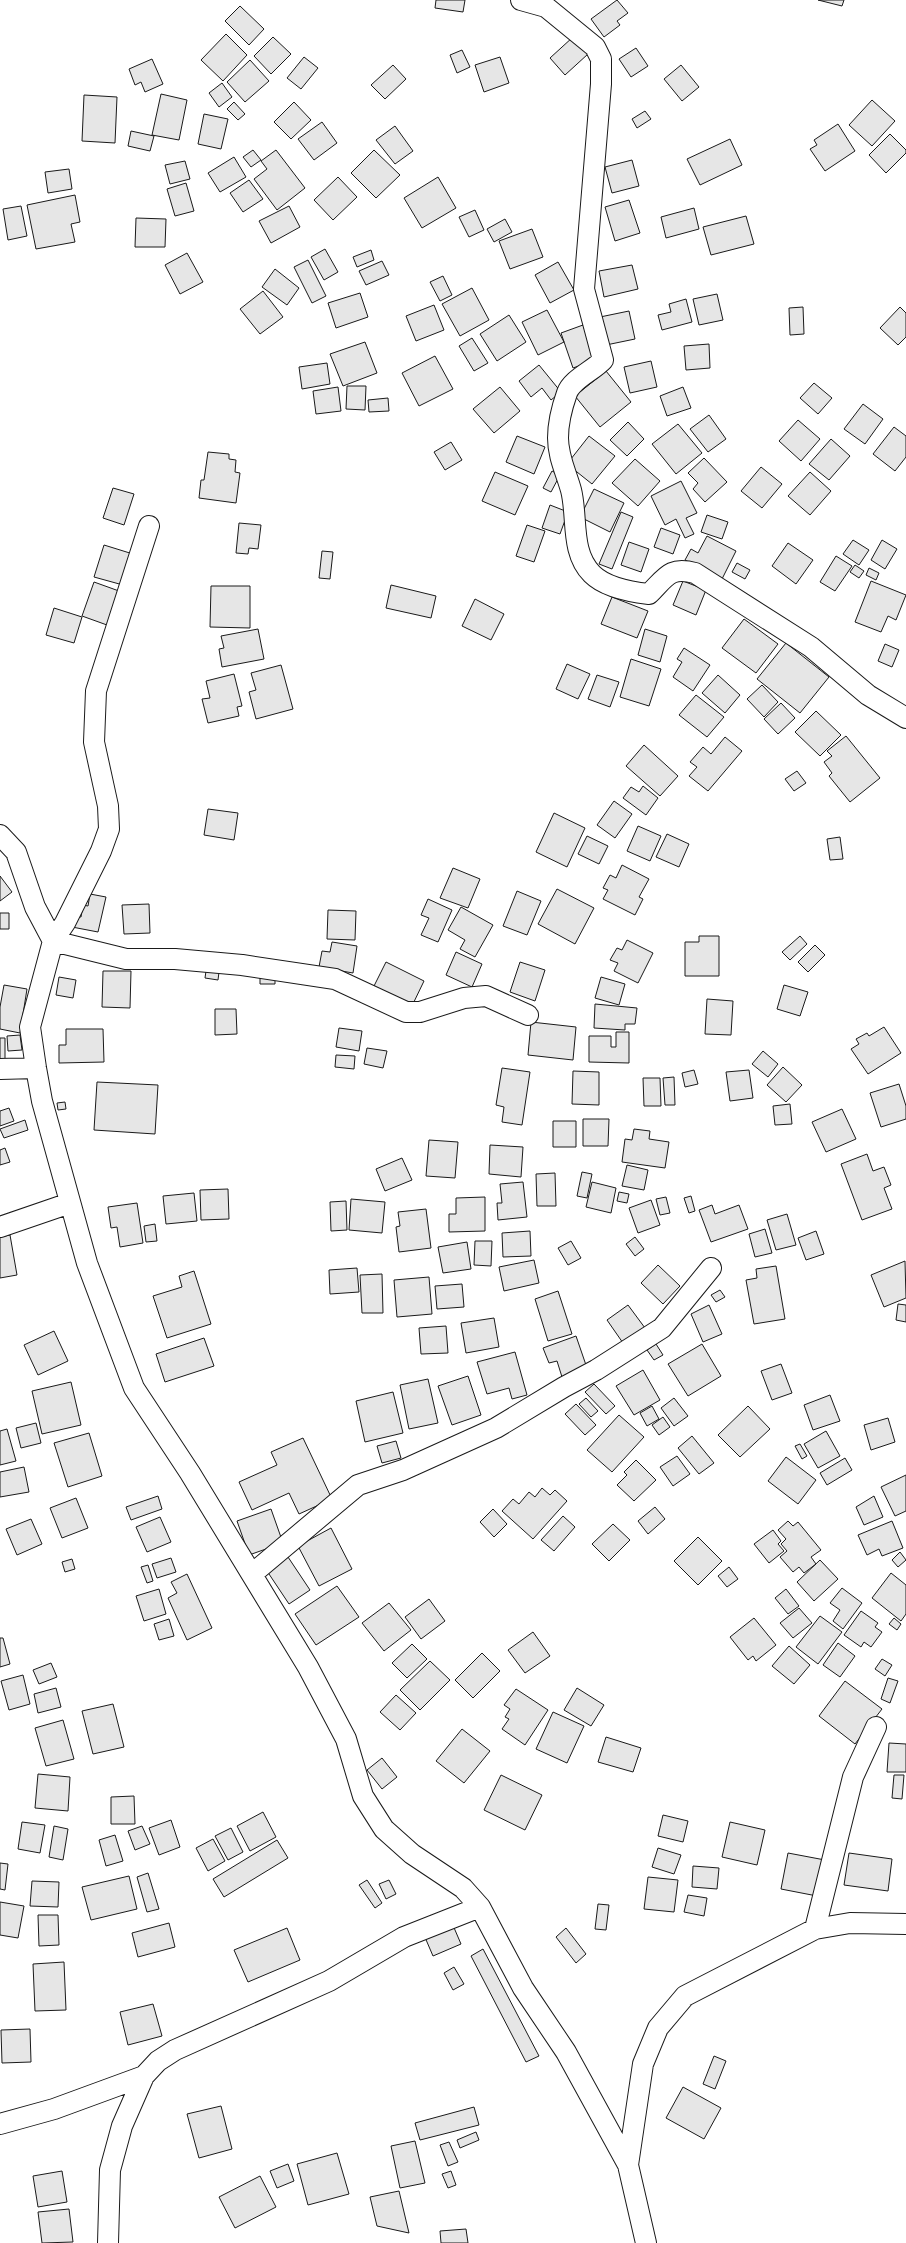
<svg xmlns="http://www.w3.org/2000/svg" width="906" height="2243" font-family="'DM Sans',sans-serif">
<rect width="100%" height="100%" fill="#fff"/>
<path fill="#e6e6e6" stroke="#1a1a1a" d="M436 0H465L463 12 435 8Z
M617 0 628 13 617 21 620 25 604 37 591 19Z
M818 0H844L842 6Z
M240 6 264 29 249 45 225 21Z
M226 34 247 55 223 81 201 60Z
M273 37 291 54 271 74 254 56Z
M573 37 588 54 565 75 550 58Z
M636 48 648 66 631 77 619 59Z
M462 50 470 67 457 73 450 55Z
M304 57 318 68 301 89 287 78Z
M500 57 509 83 484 92 475 65Z
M152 59 163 84 145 92 141 82 135 85 129 69Z
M250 60 269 81 245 102 227 82Z
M393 65 406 79 385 99 371 85Z
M681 65 699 87 682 101 664 79Z
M222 83 232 97 219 107 209 93Z
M161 94 187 100 179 140 152 135Z
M84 95 117 97 115 143 82 141Z
M872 100 895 121 872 146 849 125Z
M234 102 245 114 238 120 227 109Z
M294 102 311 120 291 139 274 122Z
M645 111 651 119 637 128 632 119Z
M204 114 228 119 221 149 198 144Z
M322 122 337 143 314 160 298 139Z
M838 124 855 151 825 171 810 149 817 145 814 140Z
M395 126 413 151 395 164 376 140Z
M131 131 154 136 150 151 128 146Z
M890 134 906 150V153L886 173 869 155Z
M730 139 742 165 700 185 687 159Z
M253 150 261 160 251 167 243 157Z
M276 150 305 188 277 210 254 179 267 169 261 161Z
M374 150 400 175 376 198 351 173Z
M234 157 246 177 220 192 208 173Z
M632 160 639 186 612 193 605 167Z
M185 161 190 179 170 184 165 165Z
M69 169 72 189 48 193 45 172Z
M338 177 357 197 333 220 314 200Z
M438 177 456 208 422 228 404 198Z
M249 180 263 199 243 212 230 193Z
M186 183 194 211 175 216 167 189Z
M75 195 80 222 71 224 75 242 36 249 27 205Z
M629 200 640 233 615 241 605 207Z
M21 206 27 236 8 240 3 209Z
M289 206 300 227 271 243 259 221Z
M694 208 699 229 666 238 661 217Z
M475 210 484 230 469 237 459 217Z
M746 216 754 244 711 255 703 227Z
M136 218 166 219 165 247H135Z
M505 219 512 232 494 242 487 229Z
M532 229 543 257 510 269 499 241Z
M325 249 338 272 324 280 311 257Z
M371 250 374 260 357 267 353 257Z
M187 253 203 282 180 294 165 265Z
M308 260 326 296 312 303 294 267Z
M382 261 389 275 366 285 359 271Z
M558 262 574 290 550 303 535 275Z
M632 265 638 289 604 297 599 271Z
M275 269 299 288 287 305 262 287Z
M443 276 452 295 440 301 430 282Z
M472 288 489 320 460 336 442 304Z
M263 291 283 317 260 334 240 309Z
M360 293 368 317 336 328 328 303Z
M717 294 723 320 699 325 693 299Z
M686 299 692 322 662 330 658 315 671 312 669 304Z
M434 305 444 330 416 341 406 316Z
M803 307 804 334 790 335 789 308Z
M900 307 906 313V337L898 345 880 328Z
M547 310 564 342 538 355 522 322Z
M629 311 635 339 606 345 600 317Z
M509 315 526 342 497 361 480 334Z
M583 325 595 360 573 368 561 333Z
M472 338 488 363 474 371 459 346Z
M365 342 377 373 343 386 330 354Z
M709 344 710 368 686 370 684 346Z
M435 356 453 389 419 406 402 373Z
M651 361 657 387 630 393 624 367Z
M327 363 330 384 302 389 299 367Z
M539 365 561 392 551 400 542 388 531 397 519 381Z
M606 371 631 402 600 427 575 396Z
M814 383 832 398 818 414 800 398Z
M347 386H366L365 410 346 409Z
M338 387 341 411 316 414 313 391Z
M500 387 520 411 494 433 473 409Z
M683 387 691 408 667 416 660 396Z
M388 398 389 411 369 412 368 400Z
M863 404 883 419 865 444 844 429Z
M709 415 726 439 708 452 690 429Z
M798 420 820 439 801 461 779 441Z
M628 422 644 439 627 456 610 440Z
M678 424 702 453 676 474 652 444Z
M894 427 906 436V457L895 471 873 454Z
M517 436 545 447 534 474 506 462Z
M589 436 615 456 592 484 567 464Z
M831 439 850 456 829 480 809 464Z
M451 442 462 460 445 470 434 452Z
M208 452 229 454V459L236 460 235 472 240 473 236 503 199 498 201 480H204Z
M704 458 727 482 705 502 693 489 698 483 688 473Z
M635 459 660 481 638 506 612 483Z
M761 467 782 484 762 508 741 491Z
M552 471 560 475 551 492 543 488Z
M495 472 528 486 515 515 482 501Z
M810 472 831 491 810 515 788 496Z
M681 481 697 513 686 518 694 534 685 538 676 519 665 525 651 496Z
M113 488 134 494 124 525 103 518Z
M594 489 624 503 610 532 580 517Z
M550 505 568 512 560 534 542 528Z
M621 512 633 517 612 569 599 564Z
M707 515 728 522 722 539 701 532Z
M239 523 261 525 258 549 249 548 248 554 236 553Z
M527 525 545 531 534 562 516 556Z
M661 528 680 535 673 554 654 547Z
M707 536 736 551 722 579 685 560 691 549 698 553Z
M853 540 869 550 859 565 843 554Z
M882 540 897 549 885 569 871 560Z
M629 542 649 549 641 572 621 565Z
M788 543 813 560 796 584 772 566Z
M104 545 133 554 123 585 94 577Z
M322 551 333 552 330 579 319 578Z
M836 556 852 566 835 591 820 582Z
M737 563 750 570 745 579 732 572Z
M855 565 864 571 859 578 850 572Z
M869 568 879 573 876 580 866 575Z
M683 581 706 590 696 615 673 605Z
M871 581 906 595 896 620 888 616 881 632 855 622Z
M94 582 119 591 107 625 82 616Z
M391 585 436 596 431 618 386 608Z
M211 586H250V628L210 627Z
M612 597 648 611 637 638 601 624Z
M475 599 504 614 491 640 462 626Z
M54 608 82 617 74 643 46 635Z
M744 619 778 644 756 673 722 648Z
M258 629 264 659 222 667 219 649 224 648 221 636Z
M645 629 667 636 660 662 638 655Z
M786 643 829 677 800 713 757 679Z
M885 644 899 650 892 667 878 661Z
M684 648 710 665 693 691 673 677 682 662 677 659Z
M631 659 661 669 649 706 620 697Z
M567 664 590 674 578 699 556 689Z
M281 665 293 709 256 719 249 692 256 690 251 673Z
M234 674 242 706 237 707 239 716 208 723 202 699 210 698 206 681Z
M597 675 619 682 610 707 588 699Z
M718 675 740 695 725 713 702 693Z
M762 685 778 702 764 717 747 699Z
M696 695 724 717 707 737 679 715Z
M781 703 795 718 778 734 764 719Z
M816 711 841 735 820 756 795 732Z
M846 736 880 778 850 802 829 776 832 773 824 762 832 756 827 751Z
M725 737 742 751 708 791 689 776 697 767 690 762 703 747 711 754Z
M644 745 678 776 660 796 626 766Z
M797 771 806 783 794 791 785 779Z
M643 786 658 798 646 815 623 798 631 787 639 792Z
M614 801 632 814 615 838 597 825Z
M208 809 238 813 234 840 204 835Z
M554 813 585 828 567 867 536 852Z
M638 826 661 836 650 861 627 851Z
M667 834 689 844 679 867 656 857Z
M587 836 608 846 599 864 578 854Z
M840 837 843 859 830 860 827 839Z
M622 865 649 879 639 897 643 899 635 915 603 899 608 890 603 888 610 875 616 878Z
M453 868 480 879 468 908 440 898Z
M0 876 12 892 0 901Z
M557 889 594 908 575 944 538 924Z
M517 891 541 901 527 935 503 926Z
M90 894 106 897 98 932 72 927 74 916 81 917 83 905 88 906Z
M428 899 452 910 438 942 421 935 429 918 421 915Z
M149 904 150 933 124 934 122 905Z
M461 907 493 925 475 957 460 949 465 940 448 930Z
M328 910 356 911 355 940 327 939Z
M0 913H9V929H0Z
M699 936H719V976H685V942H699Z
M800 936 807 944 790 960 782 952Z
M627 940 653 953 638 983 614 971 618 963 610 960 617 948 622 950Z
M332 942 357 946 353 973 319 967 322 951 330 952Z
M815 945 825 955 808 972 798 962Z
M456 952 482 964 472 987 446 975Z
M386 962 424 981 411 1008 372 990Z
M520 962 545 970 535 1001 510 992Z
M103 971H131L130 1008 102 1007Z
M206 971 219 972 218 980 205 978Z
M260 975H275V984H260Z
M59 977 76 980 73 998 56 995Z
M601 977 625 984 619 1005 595 998Z
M4 985 27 989 20 1033 0 1029V1007Z
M784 985 808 992 800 1016 777 1009Z
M707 999 733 1001 731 1035 705 1034Z
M595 1004 637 1008 635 1024H625V1030L594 1028Z
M215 1009H236L237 1034 215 1035Z
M531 1022 576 1027 573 1060 528 1055Z
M884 1027 901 1053 868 1074 851 1049 859 1044 856 1039 867 1033 869 1036Z
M339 1028 362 1031 359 1051 336 1047Z
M66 1029H103L104 1062 59 1063V1045H66Z
M616 1032H629V1063L589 1062V1036H611V1047H616Z
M20 1035 22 1050 8 1051 7 1036Z
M0 1038H5V1060H0Z
M367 1048 387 1051 383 1068 364 1064Z
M763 1051 778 1064 768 1077 752 1064Z
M336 1055 355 1056 354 1069 335 1067Z
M783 1067 802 1085 786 1102 767 1085Z
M502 1068 530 1072 522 1125 502 1122 504 1107 496 1105Z
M694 1070 698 1084 685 1087 682 1073Z
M749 1070 753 1098 730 1101 726 1072Z
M573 1071 599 1072V1105L572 1104Z
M674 1077 675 1105H665L663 1078Z
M643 1078H660L661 1106H644Z
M97 1082 158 1085 155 1134 94 1130Z
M899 1084 906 1106V1119L881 1127 870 1093Z
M65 1102 66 1109 58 1110 57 1103Z
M790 1104 792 1124 775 1125 773 1106Z
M9 1108 14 1121 0 1126V1111Z
M842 1109 856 1139 826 1152 812 1122Z
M583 1119H609L608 1146H583Z
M25 1120 28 1130 4 1138 0 1129Z
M553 1121H576V1147H553Z
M634 1129 650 1131 649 1139 669 1142 665 1168 622 1162 625 1139 632 1140Z
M429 1140 458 1142 455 1178 426 1176Z
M490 1145 523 1147 521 1177 489 1174Z
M5 1148 10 1162 0 1165V1150Z
M867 1154 873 1171 884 1167 891 1185 884 1188 892 1209 862 1220 841 1164Z
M402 1158 412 1180 385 1191 376 1169Z
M627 1165 648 1170 644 1190 622 1186Z
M582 1172 592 1174 587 1198 577 1196Z
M555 1173 556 1206H537L536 1174Z
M523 1182 527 1217 498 1220 497 1203H502L500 1184Z
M592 1182 616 1188 611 1213 586 1207Z
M228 1189 229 1219 201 1220 200 1190Z
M619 1192 629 1194 627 1203 617 1201Z
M194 1193 197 1221 166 1224 163 1196Z
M691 1196 695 1211 689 1213 684 1198Z
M485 1197V1231L449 1232V1214H456V1198Z
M666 1197 670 1213 660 1215 656 1199Z
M351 1199 385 1202 382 1233 349 1230Z
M651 1200 660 1225 638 1233 629 1208Z
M346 1201 347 1230 331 1231 330 1202Z
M137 1203 143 1243 120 1247 117 1227 111 1228 108 1207Z
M712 1205 715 1214 739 1205 748 1229 711 1242 699 1210Z
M426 1209 431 1248 399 1252 396 1227 400 1226 398 1212Z
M787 1214 796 1245 776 1250 767 1220Z
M155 1224 157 1241 146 1242 144 1226Z
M765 1229 772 1253 755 1257 749 1234Z
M530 1231 531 1256 503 1257 502 1233Z
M816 1231 824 1254 806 1260 798 1238Z
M10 1235 17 1275 0 1278V1237Z
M635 1237 644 1249 635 1256 626 1244Z
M475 1241H492L491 1266 474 1265Z
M571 1241 581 1258 568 1265 558 1248Z
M467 1242 471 1269 443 1273 438 1247Z
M534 1260 539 1283 504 1291 499 1267Z
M905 1261 906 1298 884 1307 871 1275Z
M658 1265 680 1286 663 1304 641 1283Z
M776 1266 785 1319 754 1324 746 1280 757 1278 756 1269Z
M357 1268 359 1292 330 1294 329 1270Z
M194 1271 211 1324 167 1338 153 1296 182 1287 179 1276Z
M382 1274 383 1313H362L360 1275Z
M429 1277 432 1314 397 1317 394 1280Z
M462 1284 464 1307 437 1309 435 1286Z
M720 1290 725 1297 716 1302 711 1295Z
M558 1291 572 1334 548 1341 535 1299Z
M898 1304 906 1305V1322L896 1320Z
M628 1305 645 1328 623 1343 607 1320Z
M709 1305 722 1334 703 1342 691 1314Z
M494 1318 499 1347 466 1353 461 1323Z
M446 1326 448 1353 421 1354 419 1328Z
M54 1331 68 1361 38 1375 24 1345Z
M576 1336 587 1368 562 1377 557 1361 549 1363 543 1348Z
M204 1338 214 1366 165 1382 156 1354Z
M656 1344 663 1355 654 1360 647 1350Z
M702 1344 721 1376 688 1396 668 1364Z
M515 1352 527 1395 512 1399 509 1388 487 1394 477 1362Z
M781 1364 792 1393 772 1400 761 1371Z
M643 1370 660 1400 634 1415 616 1386Z
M468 1376 481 1415 452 1425 438 1386Z
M428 1379 438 1423 409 1429 400 1385Z
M71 1382 81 1425 42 1434 32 1391Z
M594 1384 615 1406 606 1414 585 1392Z
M393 1392 403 1433 365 1442 356 1401Z
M830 1395 840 1421 813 1430 804 1405Z
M586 1398 598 1411 591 1417 579 1404Z
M674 1398 688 1416 674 1426 661 1408Z
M576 1404 596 1425 585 1435 565 1414Z
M652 1406 659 1419 647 1426 640 1413Z
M748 1406 770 1429 740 1457 718 1435Z
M619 1415 644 1437 612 1472 587 1450Z
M663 1417 670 1427 659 1435 652 1425Z
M888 1418 895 1442 871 1450 864 1425Z
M36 1423 41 1443 21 1448 16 1428Z
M7 1429 16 1461 0 1465V1431Z
M826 1431 840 1456 818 1468 804 1444Z
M89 1433 102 1476 68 1487 54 1443Z
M692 1436 714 1463 699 1474 678 1448Z
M303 1438 332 1499 299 1514 289 1493 252 1510 239 1482 277 1465 271 1452Z
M396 1441 401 1458 382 1463 377 1446Z
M800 1444 807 1456 802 1459 795 1446Z
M677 1456 690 1474 673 1486 660 1467Z
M786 1457 816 1480 798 1504 768 1481Z
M845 1458 852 1470 827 1485 820 1473Z
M636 1460 656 1480 634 1501 617 1485 627 1475 624 1472Z
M24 1467 29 1492 0 1497V1472Z
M906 1475V1511L895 1516 881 1487Z
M542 1488 550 1495 555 1490 567 1501 533 1539 502 1511 513 1499 519 1504 529 1492 535 1497Z
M158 1496 162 1509 131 1520 126 1507Z
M874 1496 883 1517 864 1525 856 1507Z
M76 1498 88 1528 62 1538 50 1508Z
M655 1507 665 1519 648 1534 638 1521Z
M271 1509 283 1543 249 1555 237 1521Z
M493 1509 507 1524 494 1537 480 1522Z
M563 1516 575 1527 554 1551 541 1540Z
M160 1517 171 1542 147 1552 136 1527Z
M31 1519 42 1544 17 1555 6 1529Z
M788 1521 793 1526 798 1522 821 1550 811 1557 816 1564 804 1573 799 1567 793 1572 780 1557 787 1551 781 1544 786 1539 778 1530Z
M892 1521 903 1548 882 1556 879 1549 867 1555 858 1535Z
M613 1524 630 1540 609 1561 592 1544Z
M331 1528 352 1569 319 1586 298 1546Z
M773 1530 781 1541 778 1544 784 1551 769 1563 754 1544Z
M698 1537 722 1561 698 1585 674 1561Z
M900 1552 906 1560 898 1567 892 1560Z
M288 1557 310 1590 289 1604 267 1571Z
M171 1558 176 1572 157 1578 152 1564Z
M72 1559 75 1569 65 1572 62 1562Z
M820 1560 838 1579 814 1601 797 1582Z
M148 1565 153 1581 147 1583 141 1567Z
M729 1567 738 1579 727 1587 718 1576Z
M891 1573 906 1585V1614L901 1621 872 1598Z
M187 1574 212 1628 187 1640 168 1598 177 1593 171 1582Z
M337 1586 359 1617 316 1645 295 1614Z
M842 1588 862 1603 843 1629 833 1621 840 1610 830 1603Z
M159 1589 166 1614 144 1621 136 1596Z
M786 1589 799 1606 788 1614 775 1598Z
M429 1599 445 1621 421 1639 405 1617Z
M389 1603 411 1630 384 1651 362 1623Z
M799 1608 812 1623 793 1638 780 1623Z
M861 1611 878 1623 875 1627 882 1632 871 1647 864 1642 861 1647 844 1635Z
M820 1616 842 1632 818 1664 796 1647Z
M754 1618 776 1645 756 1661 753 1656 748 1660 730 1637Z
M894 1618 901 1624 897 1630 889 1624Z
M169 1619 174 1636 159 1640 154 1624Z
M533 1632 550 1656 525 1673 508 1650Z
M0 1638H3L10 1664 0 1667Z
M838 1643 855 1656 840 1677 823 1665Z
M412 1644 427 1659 407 1678 392 1663Z
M789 1646 810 1665 794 1684 772 1666Z
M482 1653 500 1671 473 1698 455 1680Z
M882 1659 892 1665 885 1676 875 1669Z
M430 1661 450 1680 420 1710 400 1690Z
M51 1663 57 1677 39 1684 33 1670Z
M23 1675 30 1704 9 1710 1 1681Z
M888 1678 898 1681 890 1703 881 1699Z
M845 1681 882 1709 855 1744 819 1716Z
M56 1688 61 1707 38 1713 34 1694Z
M577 1688 604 1705 591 1726 564 1710Z
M516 1689 548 1710 525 1745 502 1729 509 1719 505 1717 510 1709 504 1705Z
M396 1695 416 1713 400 1730 380 1712Z
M113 1704 124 1747 93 1754 82 1711Z
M553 1712 584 1726 567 1763 536 1749Z
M63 1720 74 1759 46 1766 35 1728Z
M462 1729 490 1751 464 1783 436 1761Z
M606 1737 641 1748 633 1772 598 1762Z
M889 1743 906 1744V1772H887Z
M382 1758 397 1777 382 1789 367 1770Z
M38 1774 70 1777 68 1811 35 1808Z
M501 1775 542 1795 525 1830 484 1810Z
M894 1775H904L902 1799 892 1798Z
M134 1796 135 1824H111V1797Z
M263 1812 276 1837 250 1851 237 1826Z
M663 1815 688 1821 683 1842 658 1836Z
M171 1820 180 1847 159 1855 149 1828Z
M22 1822 45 1825 40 1853 18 1849Z
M730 1822 765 1830 757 1865 722 1857Z
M54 1826 68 1829 63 1860 49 1857Z
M142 1826 150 1844 135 1850 128 1831Z
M231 1828 243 1852 228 1860 215 1836Z
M115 1835 123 1861 106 1866 99 1840Z
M213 1839 225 1861 208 1871 196 1848Z
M277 1840 288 1858 224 1897 213 1879Z
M658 1848 681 1855 674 1874 652 1867Z
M788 1853 825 1860 817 1896 781 1889Z
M849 1853 892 1859 888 1891 844 1885Z
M0 1863 8 1864 5 1890 0 1889Z
M693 1866 719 1868 717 1889 692 1887Z
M148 1873 159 1909 147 1912 137 1877Z
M129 1876 137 1909 91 1920 82 1887Z
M648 1877 678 1880 674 1912 644 1909Z
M367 1880 382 1903 375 1908 359 1885Z
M389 1880 396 1894 386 1899 379 1884Z
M32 1881 59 1882 58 1907 30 1906Z
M688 1895 707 1898 704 1916 684 1912Z
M0 1902 24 1906 18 1938 0 1935Z
M598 1904 609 1905 606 1930 595 1929Z
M38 1915H58L59 1945 39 1946Z
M169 1923 175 1947 138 1957 132 1933Z
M452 1923 461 1944 433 1956 424 1935Z
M287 1928 300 1960 248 1982 234 1950Z
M566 1928 586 1954 576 1963 556 1937Z
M483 1949 539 2056 526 2062 471 1956Z
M64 1962 66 2010 35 2011 33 1964Z
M454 1967 464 1984 453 1990 444 1973Z
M153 2004 162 2036 128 2045 120 2012Z
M30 2029 31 2062 2 2063 1 2030Z
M714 2056 726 2061 715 2089 703 2084Z
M683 2087 721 2108 704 2139 666 2118Z
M221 2106 232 2149 199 2158 187 2114Z
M474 2107 479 2125 420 2140 415 2123Z
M476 2132 479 2140 460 2148 457 2140Z
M415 2141 425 2183 400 2188 391 2146Z
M449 2142 458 2162 448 2166 440 2145Z
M337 2153 349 2194 308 2205 297 2164Z
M288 2164 294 2181 277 2188 270 2171Z
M62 2171 67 2202 38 2207 33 2176Z
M451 2171 456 2185 448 2188 442 2174Z
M260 2176 276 2207 235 2228 219 2197Z
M399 2191 409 2233 377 2226 370 2197Z
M69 2209 73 2242 42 2243 38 2212Z
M466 2229 468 2243H441L440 2231Z"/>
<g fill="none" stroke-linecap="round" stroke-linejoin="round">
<defs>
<path id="minor" d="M521 0 546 7 595 47 601 59V84L584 289 603 360C593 371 572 379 567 393 562 407 558 424 558 438 558 457 566 472 571 490 578 517 570 552 592 574 605 587 631 592 649 594 666 577 670 566 695 573L811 647 868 695 906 718
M149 526 96 691 94 742 108 806 109 829 101 851 65 923 53 941 126 959H175L242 965 335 979 406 1012H420L464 998 486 996 528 1015
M0 835 16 852 35 907 53 941 30 1027 36 1068 42 1101 87 1263 134 1388 190 1473 308 1667 346 1739 363 1796 384 1829 412 1854 463 1888 480 1907 523 1988 566 2052 628 2165 646 2243
M0 1069 36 1068
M0 1227 70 1203
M252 1574 358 1485 403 1470 496 1428 564 1387 596 1370 662 1328 711 1268
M815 1929 853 1777 876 1727
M0 2124 54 2109 144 2076
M628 2165 643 2064 658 2028 685 1996 815 1929 850 1923 906 1924
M108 2243 110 2170 122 2126 144 2076 158 2061 175 2050 329 1981 404 1937 480 1907"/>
</defs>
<use href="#minor" stroke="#1a1a1a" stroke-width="22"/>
<use href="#minor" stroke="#fff" stroke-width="20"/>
</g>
</svg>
